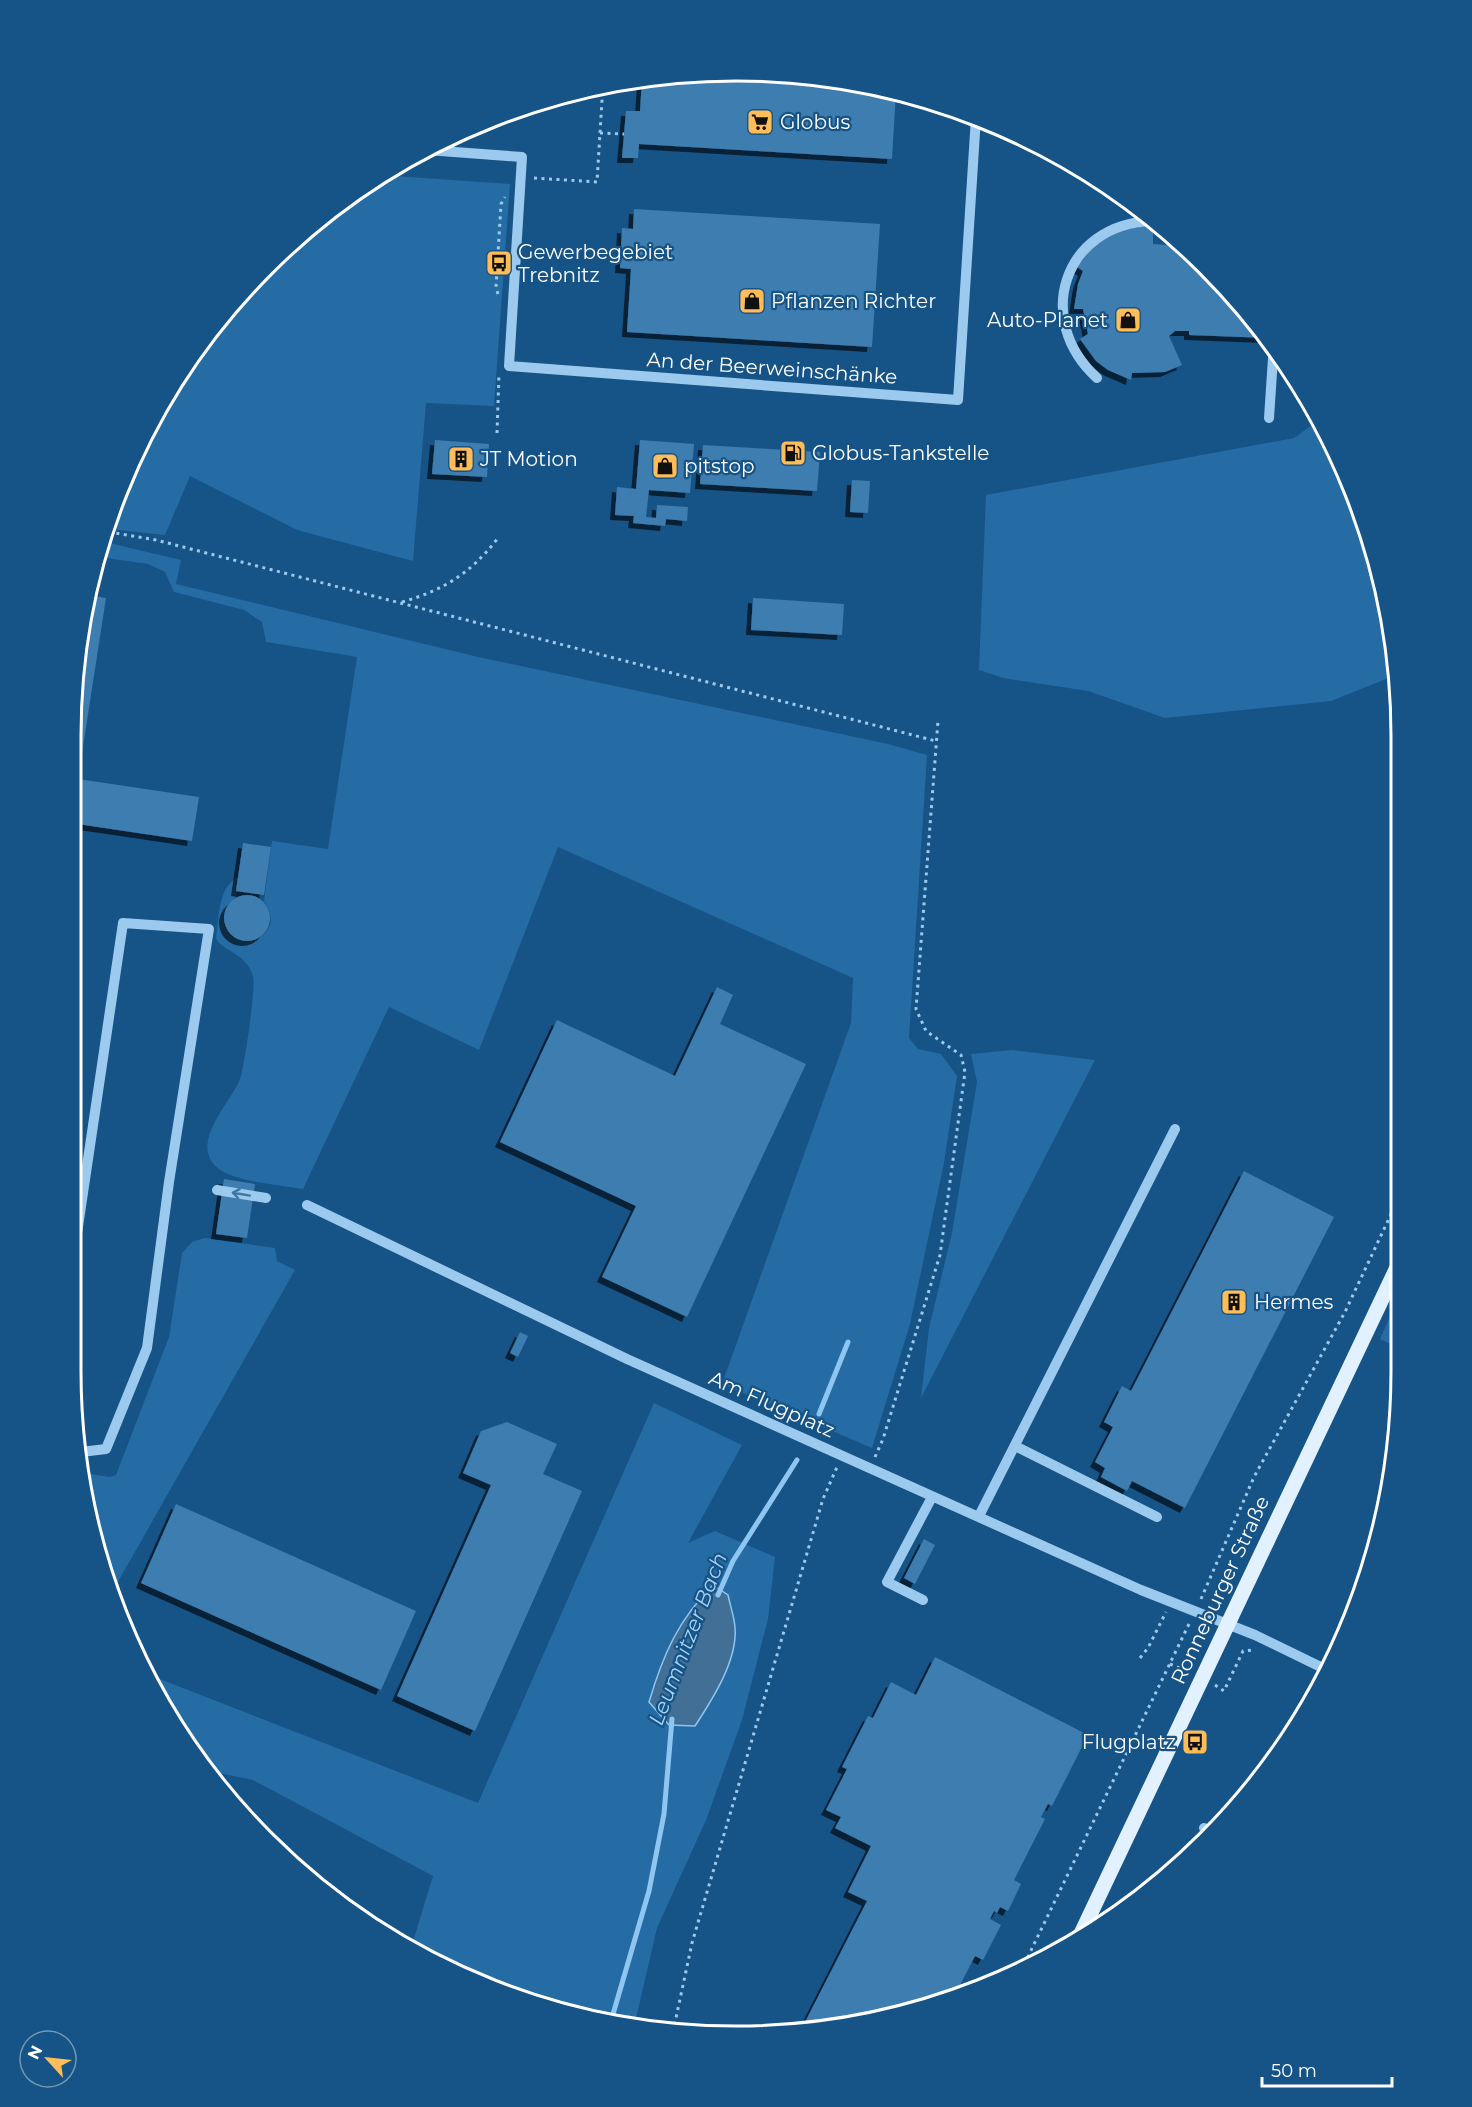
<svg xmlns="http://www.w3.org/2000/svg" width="1472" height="2107" font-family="Montserrat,sans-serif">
<defs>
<filter id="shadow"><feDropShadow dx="-5" dy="5" stdDeviation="0" flood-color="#0009"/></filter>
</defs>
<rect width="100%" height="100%" fill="#165386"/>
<path fill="#256ca4" d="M380 175 510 184 494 406 426 403 413 561 297 530 190 476 165 535 110 529 139 441 208 331 266 265 367 182Z
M1319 420 1333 441 1389 607 1396 675 1331 701 1165 718 1088 691 1003 678 979 670 986 495 1294 438Z
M105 542 181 560 176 584 474 656 888 744 927 755 909 1038 918 1049 941 1054 957 1076 944 1163 910 1324 872 1448 722 1384 851 1023 853 978 558 847 479 1050 389 1007 303 1189C281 1185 236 1182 219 1169 186 1143 233 1102 241 1076 245 1061 256 988 253 976 247 953 221 951 216 938 219 918 218 887 238 877 238 883 238 891 236 896 233 903 225 906 224 916 219 957 293 943 264 901L272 841 328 849 357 657 266 642 262 622 244 610 174 592 165 572 148 564 100 557Z
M1012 1050 1095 1060 921 1398 929 1328 952 1233 977 1082 971 1054Z
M205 1238 275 1248 277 1261 295 1270 111 1594 93 1544 84 1473 110 1477 116 1475 169 1337 182 1253 192 1242Z
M1401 1292V1349L1380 1339Z
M654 1403 742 1445 688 1543 715 1531 775 1557 768 1619 742 1720 706 1820 657 1928 634 2027 481 1986 411 1948 433 1876 253 1780 209 1771 182 1740 147 1674 478 1803Z"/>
<path fill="#426f95" stroke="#8ec6f1" stroke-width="1.5" d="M713 1585 728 1595C730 1605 734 1616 735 1627 738 1660 712 1700 695 1726L669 1725 649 1702C663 1655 678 1620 713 1585Z"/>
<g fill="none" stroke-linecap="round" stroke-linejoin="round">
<path stroke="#8ec6f1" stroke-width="5" d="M819 1414 848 1342
M718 1595 733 1561 797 1460
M611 2021 649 1891 664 1814 672 1719"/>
</g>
<path fill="#3e7db0" filter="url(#shadow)" d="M736 71 866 83 896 92 892 159 639 144 638 158H622L626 111H640L642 80Z
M634 209 880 224 872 347 627 332 631 269 620 268 622 228 633 229Z
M1153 225V244L1182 246 1207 266 1269 338 1189 335V331H1175L1169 336 1182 365 1165 372 1132 373 1131 380 1108 370 1096 361 1080 339 1088 334 1083 309H1074L1078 284 1083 271 1077 267 1094 245 1120 230Z
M435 440 489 444 487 477 432 474Z
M640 440 694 444 690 493 649 490 646 517 656 518 657 505 688 507 687 521 666 519 665 526 633 523 634 516 615 515 617 487 636 489Z
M703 445 820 452 817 491 700 484Z
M852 480 870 481 868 513 850 512Z
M87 595 106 598 78 779 199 797 192 841 71 823V736L83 607Z
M753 598 844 604 842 635 751 630Z
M243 843 271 847 264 895 236 891Z
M224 918a23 23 0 1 1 46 0a23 23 0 1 1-46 0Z
M717 987 733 995 720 1024 806 1064 687 1317 602 1277 636 1206 500 1142 557 1020 675 1076Z
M1244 1171 1334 1217 1185 1508 1132 1481 1127 1491 1101 1477 1105 1468 1095 1462 1113 1427 1104 1422 1122 1386 1131 1391Z
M224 1179 255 1184 247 1238 216 1234Z
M520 1332 528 1336 518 1357 510 1353Z
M507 1422 557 1444 543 1474 582 1491 475 1731 397 1696 491 1485 463 1473 481 1431Z
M176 1504 416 1611 381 1690 141 1583Z
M924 1539 935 1545 915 1584 904 1578Z
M935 1657 1088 1735 1052 1806 1048 1804 1041 1817 1045 1819 1014 1880 1021 1884 1008 1911 1000 1907 997 1913 994 1911 990 1919 1001 1925 983 1960 975 1956 956 1993 865 2024 801 2030 867 1901 848 1892 871 1846 835 1828 841 1817 826 1810 847 1769 842 1767 868 1716 873 1718 891 1682 916 1695Z"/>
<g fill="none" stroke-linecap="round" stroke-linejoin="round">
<path stroke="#9ccaee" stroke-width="3" stroke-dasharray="3 4.5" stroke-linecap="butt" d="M600 133 624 134
M534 178 597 182 603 84
M498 294 496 287 501 204 505 197
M497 433 499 374
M109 532 156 540 936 741
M402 602C444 590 471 573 498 538
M875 1457 883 1439 940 1255 965 1072 961 1055 926 1031 916 1009 938 721
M1201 1599 1254 1477 1345 1312 1401 1193
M1140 1658 1148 1648 1166 1612
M1170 1664 1187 1671
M1215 1685 1224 1691 1243 1651 1253 1650
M1021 1971 1189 1624
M673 2032 692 1943 823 1499 837 1467"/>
<path stroke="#9ccaee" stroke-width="10" d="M427 150 522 157 509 366 958 400 976 117
M1097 378C1033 320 1063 224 1152 221
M1269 418 1273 358
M217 1190 266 1198
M307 1205 627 1359 1141 1590 1255 1635 1327 1670
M71 1274 123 923 209 929 169 1182 147 1348 106 1449 81 1452
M1015 1446 1157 1517
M979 1516 1175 1129
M923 1600 887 1582 932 1497
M1204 1828 1214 1833"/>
<path stroke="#e2f1ff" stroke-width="15" d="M1078 1940 1401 1259"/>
</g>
<defs><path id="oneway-shaft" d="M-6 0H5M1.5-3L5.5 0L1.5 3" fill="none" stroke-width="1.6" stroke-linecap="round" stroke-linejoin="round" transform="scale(1.5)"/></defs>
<use stroke="#3e77a5" href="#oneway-shaft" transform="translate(241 1194) rotate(-170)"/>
<defs>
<symbol id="supermarket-square" viewBox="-11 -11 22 22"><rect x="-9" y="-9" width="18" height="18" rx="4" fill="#ffbd58" stroke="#165386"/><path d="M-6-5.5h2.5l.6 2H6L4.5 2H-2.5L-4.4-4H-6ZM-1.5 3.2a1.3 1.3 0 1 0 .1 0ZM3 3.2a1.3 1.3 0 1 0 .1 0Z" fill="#111"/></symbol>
<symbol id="bus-square" viewBox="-11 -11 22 22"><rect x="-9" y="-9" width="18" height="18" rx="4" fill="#ffbd58" stroke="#165386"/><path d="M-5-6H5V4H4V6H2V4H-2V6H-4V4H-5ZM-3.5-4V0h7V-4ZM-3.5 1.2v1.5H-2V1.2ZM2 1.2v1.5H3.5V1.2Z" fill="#111"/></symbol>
<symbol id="shop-square" viewBox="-11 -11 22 22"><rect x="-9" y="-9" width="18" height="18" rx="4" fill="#ffbd58" stroke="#165386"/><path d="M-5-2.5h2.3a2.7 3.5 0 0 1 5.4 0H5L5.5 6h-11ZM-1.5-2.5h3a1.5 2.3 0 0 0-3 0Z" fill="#111"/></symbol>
<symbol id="fuel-square" viewBox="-11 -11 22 22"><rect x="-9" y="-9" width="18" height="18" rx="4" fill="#ffbd58" stroke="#165386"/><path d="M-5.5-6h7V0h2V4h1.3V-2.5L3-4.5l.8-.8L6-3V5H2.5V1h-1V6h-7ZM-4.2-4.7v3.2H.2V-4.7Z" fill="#111"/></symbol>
<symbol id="building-square" viewBox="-11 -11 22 22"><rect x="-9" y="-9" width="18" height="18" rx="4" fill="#ffbd58" stroke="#165386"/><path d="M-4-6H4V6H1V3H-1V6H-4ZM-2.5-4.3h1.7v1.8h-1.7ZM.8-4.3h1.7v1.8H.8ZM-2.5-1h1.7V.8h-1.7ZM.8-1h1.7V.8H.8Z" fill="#111"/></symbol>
</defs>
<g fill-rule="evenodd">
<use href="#supermarket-square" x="745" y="107" width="30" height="30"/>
<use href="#bus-square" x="484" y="248" width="30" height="30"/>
<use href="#shop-square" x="737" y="286" width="30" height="30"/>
<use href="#shop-square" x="1113" y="305" width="30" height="30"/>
<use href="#fuel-square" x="778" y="438" width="30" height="30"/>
<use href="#building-square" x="446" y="444" width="30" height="30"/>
<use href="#shop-square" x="650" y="451" width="30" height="30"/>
<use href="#building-square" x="1219" y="1287" width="30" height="30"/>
<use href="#bus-square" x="1180" y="1727" width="30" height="30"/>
</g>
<g text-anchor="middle" stroke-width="4.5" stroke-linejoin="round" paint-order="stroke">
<g font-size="20" fill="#fff" stroke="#165386" text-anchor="start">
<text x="780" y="129">Globus</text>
<text x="518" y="259">Gewerbegebiet<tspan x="518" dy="23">Trebnitz</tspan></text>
<text x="771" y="308">Pflanzen Richter</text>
<text x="1108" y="327" text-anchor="end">Auto-Planet</text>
<text x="812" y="460">Globus-Tankstelle</text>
<text x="480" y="466">JT Motion</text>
<text x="684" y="473">pitstop</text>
<text x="1254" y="1309">Hermes</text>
<text x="1176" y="1749" text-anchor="end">Flugplatz</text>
</g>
<g font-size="20" fill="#fff" stroke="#165386">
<text transform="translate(772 368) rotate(4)" y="7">An der Beerweinschänke</text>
<text transform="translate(772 1404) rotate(24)" y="7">Am Flugplatz</text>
<text transform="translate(1220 1590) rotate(-65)" y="7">Ronneburger Straße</text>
</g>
<g font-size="21" font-style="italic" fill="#a7d3f5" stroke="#165386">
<text transform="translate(688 1639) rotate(-69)" y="7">Leumnitzer Bach</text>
</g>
</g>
<path d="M0 0H1472V2107H0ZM736 81H736A655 655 0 0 1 1391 736V1371A655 655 0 0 1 736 2026H736A655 655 0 0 1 81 1371V736A655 655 0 0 1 736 81Z" fill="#165386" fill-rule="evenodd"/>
<path fill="none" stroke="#fff" stroke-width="3" d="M736 81H736A655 655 0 0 1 1391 736V1371A655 655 0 0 1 736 2026H736A655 655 0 0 1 81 1371V736A655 655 0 0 1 736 81Z"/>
<g transform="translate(48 2059) rotate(297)"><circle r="28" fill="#165386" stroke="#7398b6" stroke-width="1.5"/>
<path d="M0-4.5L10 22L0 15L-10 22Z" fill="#ffbd58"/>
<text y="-9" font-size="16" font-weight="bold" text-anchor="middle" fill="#ffffff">N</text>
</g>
<path d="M1262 2077v9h130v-9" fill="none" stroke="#ffffff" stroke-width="3"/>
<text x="1271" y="2077" font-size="18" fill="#ffffff" stroke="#165386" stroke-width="4.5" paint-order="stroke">50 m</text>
</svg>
